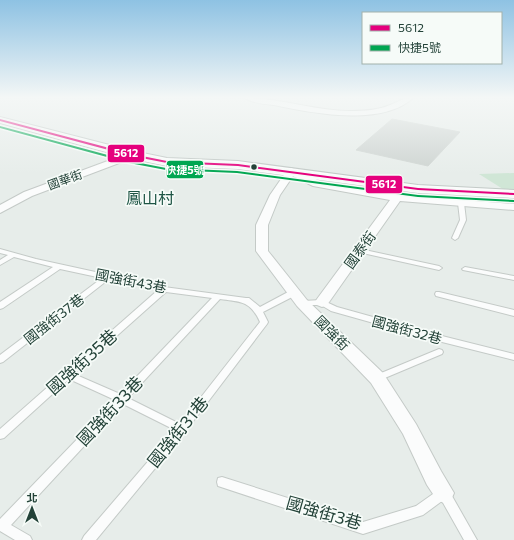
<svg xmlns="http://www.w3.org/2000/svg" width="514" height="540" font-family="Commissioner,'Noto Sans TC',sans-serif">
<rect width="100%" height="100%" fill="#e7edea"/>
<path fill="#d0e6d6" d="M514 173V191H506L479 174Z"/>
<path fill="#ced4d1" stroke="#d0d6d3" d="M392 119 460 132 428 166 356 150Z"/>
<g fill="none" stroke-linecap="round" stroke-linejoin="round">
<defs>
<path id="lane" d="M461 201 464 203 466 220 458 238 455 240 452 238 460 220 458 203Z
M0 249 36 259 164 287 246 298H249L260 307 290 291H296L297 293 296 295 263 312 268 322 267 324 185 432 96 540H82L84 536 175 430 123 404 11 525 30 536 32 540H15L0 531V519L115 400 69 379 4 438 0 439V429L158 290 109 279 3 362 0 363V355L102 278 60 269 3 308 0 309V302L53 267 14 257 0 265V260L8 255 0 253ZM166 292 212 298 120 394 74 374ZM220 299C240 302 250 300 260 322L180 424 128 398Z
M360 249 439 266 442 268 439 270 358 252 357 251Z
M465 267 514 276V280L463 270 462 269Z
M436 292H439L514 310V316L436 296 435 294Z
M322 300 337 307 434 334 514 354V360L434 340 331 311 321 305H302L298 303 302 301Z
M439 349 442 350 443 352 442 354 380 380 377 381 374 380 373 378 374 376Z
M222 477 363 522 416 506 440 489 444 488 448 489 477 540H464L442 501 423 515 363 534 218 486 217 482 218 478Z"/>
<path id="street" d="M245 98C280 98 315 111 351 111 364 111 379 110 390 105 400 101 403 98 413 98 381 127 312 113 274 105 265 104 252 103 245 98Z
M132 152 135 153 137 155 135 157 32 196 0 213V205L24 192Z
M291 168 320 181 397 195 514 204V210L400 201 327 305 322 307 317 305 315 302 317 299 390 200 313 186 293 176 280 195 268 225V251L307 300 383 373 416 424 441 471 454 493 451 500 444 503 437 500 427 485 403 434 371 383 297 306 256 251V225L270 195 288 169Z"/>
<path id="secondary" d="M0 117 133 151 167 158 238 161 418 185 514 190V198L418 193 238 169 167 166 128 158 0 123Z"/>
</defs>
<use href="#lane" stroke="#c4cac7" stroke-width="2"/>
<use href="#street" stroke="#c4cac7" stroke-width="2"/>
<use href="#secondary" stroke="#c3cac7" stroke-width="2"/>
<use href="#lane" fill="#fbfcfc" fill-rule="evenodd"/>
<use href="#street" fill="#fbfcfc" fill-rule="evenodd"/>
<use href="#secondary" fill="#fbfcfc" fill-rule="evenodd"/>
<defs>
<path id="bus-1" d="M0 119 132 154 167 161 238 164 418 188 514 193V195L418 190 238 166 167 163 131 156 0 121Z"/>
<path id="bus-2" d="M0 126 130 161 166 168 237 171 418 195 514 200V202L418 197 237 173 166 170 129 163 0 128Z"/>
</defs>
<use href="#bus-1" stroke="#f6fbf8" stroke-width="3"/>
<use href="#bus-2" stroke="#f6fbf8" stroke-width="3"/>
<use href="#bus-1" fill="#e5007d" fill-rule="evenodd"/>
<use href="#bus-2" fill="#00a651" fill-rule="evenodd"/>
</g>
<linearGradient id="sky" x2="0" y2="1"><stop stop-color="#8ec2e3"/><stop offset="0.56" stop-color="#f4f7f6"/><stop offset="1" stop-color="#f4f7f6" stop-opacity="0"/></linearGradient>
<rect width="514" height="174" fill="url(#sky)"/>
<circle fill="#234238" stroke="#f6fbf8" stroke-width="1.5" cx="254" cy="167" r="3.5"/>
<g text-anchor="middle" stroke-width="3.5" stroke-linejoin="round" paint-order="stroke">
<g font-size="12" fill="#234238" stroke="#f6fbf8">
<text transform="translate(65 180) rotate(-20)" y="4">國華街</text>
</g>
<g font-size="14" fill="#234238" stroke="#f6fbf8">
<text transform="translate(360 250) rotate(-54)" y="5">國泰街</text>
<text transform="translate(131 281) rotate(11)" y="5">國強街43巷</text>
<text transform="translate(54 319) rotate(-38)" y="5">國強街37巷</text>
<text transform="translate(407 330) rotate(15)" y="5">國強街32巷</text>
<text transform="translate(332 333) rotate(45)" y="5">國強街</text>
</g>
<g font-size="16" fill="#1e5545" stroke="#f6fbf8">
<text x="150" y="204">鳳山村</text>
</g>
<g font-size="17" fill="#234238" stroke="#f6fbf8">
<text transform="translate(82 362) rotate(-42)" y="6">國強街35巷</text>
<text transform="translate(110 411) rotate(-47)" y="6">國強街33巷</text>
<text transform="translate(178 432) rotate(-51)" y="6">國強街31巷</text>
<text transform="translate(324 513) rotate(16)" y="6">國強街3巷</text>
</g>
</g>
<g stroke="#f6fbf8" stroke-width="1.5">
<rect x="107" y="144" width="38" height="19" rx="4" fill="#e5007d"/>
<rect x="166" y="160" width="38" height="19" rx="4" fill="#00a651"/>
<rect x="365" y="175" width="38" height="19" rx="4" fill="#e5007d"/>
</g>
<g font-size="11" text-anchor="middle" font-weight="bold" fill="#fff">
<text x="126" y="157">5612</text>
<text x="185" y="174">快捷5號</text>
<text x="384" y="188">5612</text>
</g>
<rect x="362" y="12" width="140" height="52" fill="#f6fbf8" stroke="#a2b1ab"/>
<rect x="370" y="25" width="20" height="6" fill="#e5007d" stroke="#a2b1ab"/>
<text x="398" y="32" font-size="12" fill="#234238">5612</text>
<rect x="370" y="45" width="20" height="6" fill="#00a651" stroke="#a2b1ab"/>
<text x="398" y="52" font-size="12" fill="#234238">快捷5號</text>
<g transform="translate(32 508)" stroke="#f6fbf8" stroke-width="3" paint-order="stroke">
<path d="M0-3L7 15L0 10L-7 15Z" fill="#234238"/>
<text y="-6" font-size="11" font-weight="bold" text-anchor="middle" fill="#234238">北</text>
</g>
</svg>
